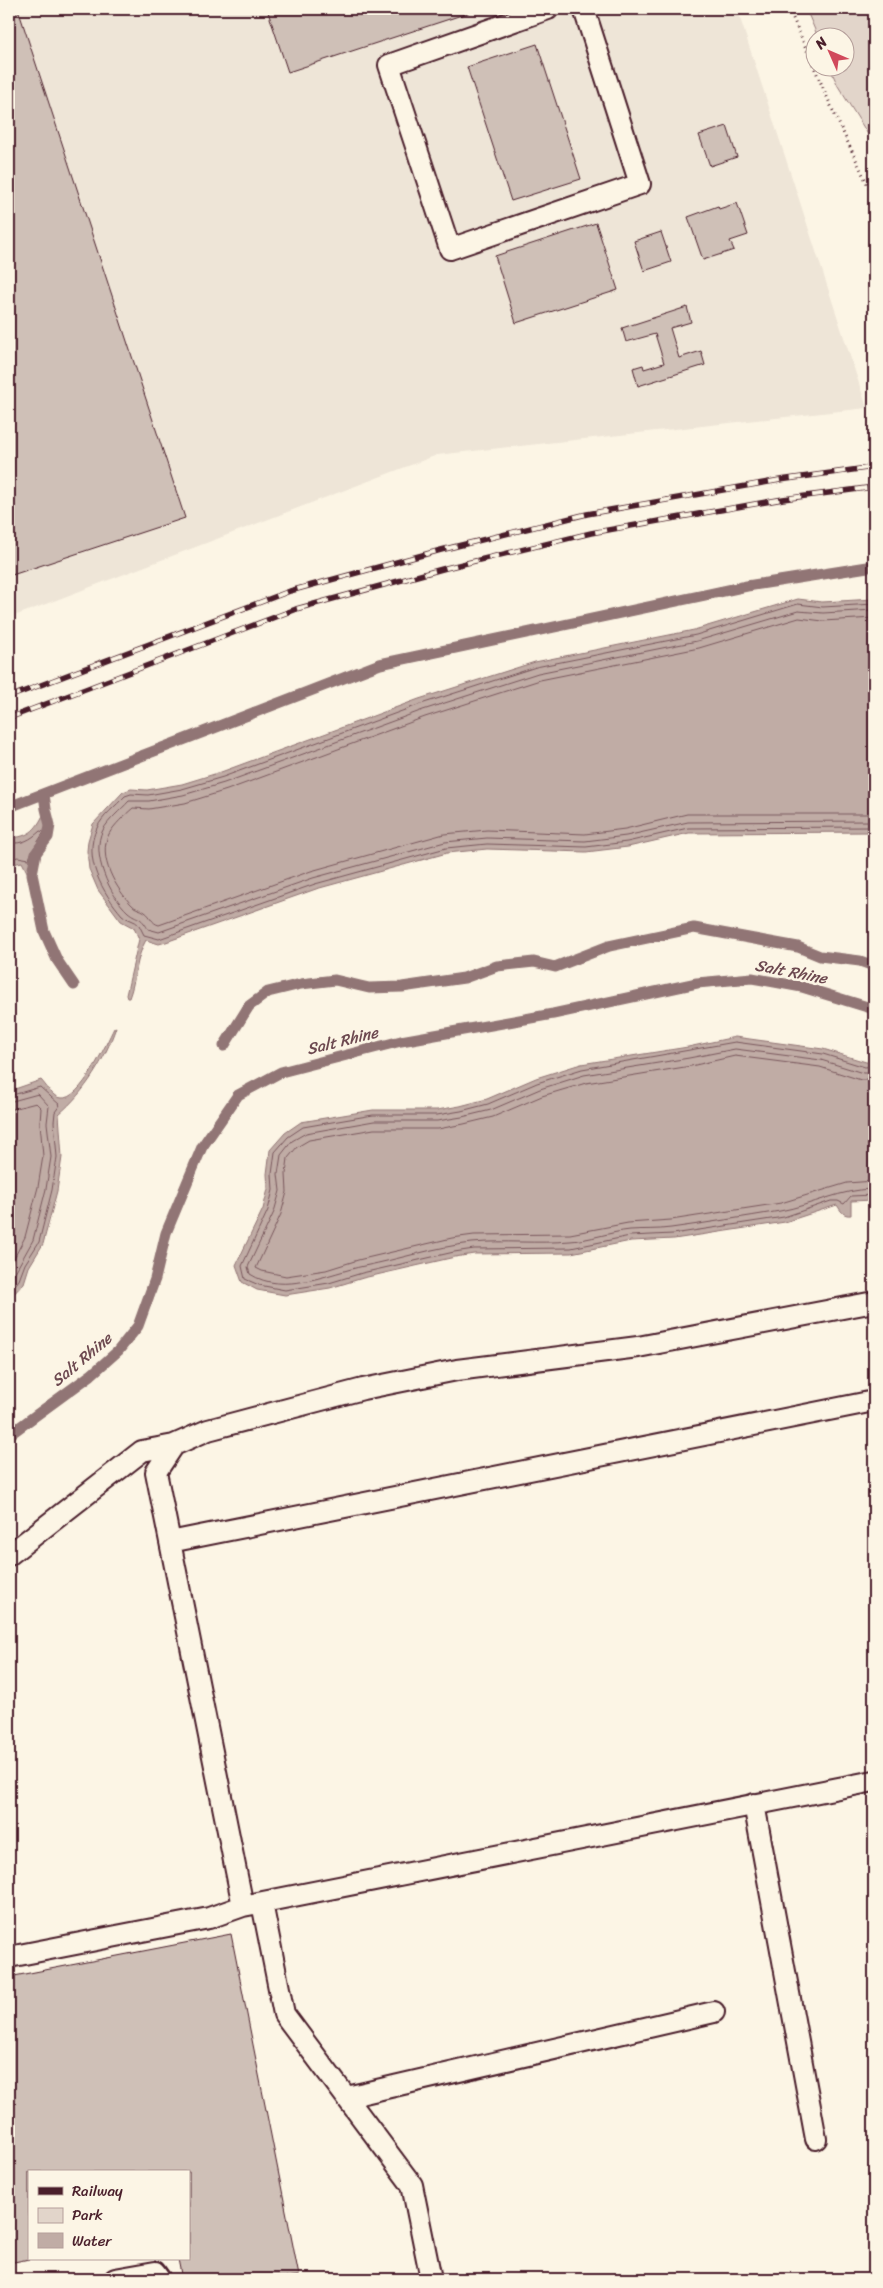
<svg xmlns="http://www.w3.org/2000/svg" width="883" height="2288" font-family="Sriracha,sans-serif">
<rect width="100%" height="100%" fill="#fcf5e5"/>
<filter id="ink" filterUnits="userSpaceOnUse"><feTurbulence type="fractalNoise" baseFrequency=".02" numOctaves="2"/><feDisplacementMap in="SourceGraphic" scale="10" xChannelSelector="R" yChannelSelector="G"/><feConvolveMatrix kernelMatrix="1 2 1 2 8 2 1 2 1" color-interpolation-filters="sRGB"/></filter>
<g filter="url(#ink)">
<path fill="#eee5d7" d="M9 9H737L867 408 437 455 9 618Z"/>
<path fill="#e2d5ca" stroke="#967a7a" d="M806 9H874V144L838 86 830 68H846V38L818 37Z"/>
<path fill="#c0aca5" stroke="#917474" d="M798 599 822 602 874 599V832L689 833 628 847 586 852 487 849 447 853 316 889 166 942 159 944 146 940C136 957 136 980 129 998H127L126 995 139 939 134 928 121 921 98 890 89 869 87 851 88 841 93 824 123 792 131 789 147 790 182 784 221 772 419 699 535 662 694 630Z
M46 809 50 825 48 837 36 853 33 877 29 876 22 862 9 865V838C31 837 37 829 46 809Z
M116 1027C105 1060 85 1092 59 1114L62 1157 57 1191 43 1244 29 1267 24 1283 9 1299V1091L41 1080C46 1085 53 1098 61 1098 81 1101 106 1044 114 1028Z
M735 1037 823 1049 866 1062H874V1200L851 1201V1215C843 1216 841 1211 837 1205L785 1222 674 1239 631 1241 571 1253 474 1254 455 1257 363 1278 330 1288 285 1295 257 1290 242 1282 236 1265 263 1209 268 1189 267 1174 270 1150 285 1133 301 1122 373 1110H437L460 1106 487 1099 536 1078 581 1064 688 1047Z"/>
<g fill="none" stroke-linecap="round" stroke-linejoin="round">
<path stroke="#79575c" stroke-width="1" d="M874 604 823 607 798 604 696 635 536 667 421 704 223 777 182 789 148 795 131 794 125 796C116 806 102 816 97 828 82 858 103 893 122 915 127 920 135 920 139 925 141 928 142 932 144 935L159 939 315 884 446 848 487 844 586 847 627 842 688 828 874 827
M874 610 823 613 798 611 697 641 538 673 423 710 224 783 183 795 149 801H129C121 810 108 820 103 830 90 853 110 896 128 912 138 920 140 915 148 929L159 932 313 878 445 842 487 838 585 841 626 836 688 822 874 821
M874 618 823 621 799 618 699 648 540 680 425 717 227 790 185 803 149 809 133 808C125 815 114 825 109 834 97 857 116 889 132 905 135 909 141 909 145 912 152 917 151 923 159 925L311 871 444 834 487 830 585 834 625 829 687 814H874
M9 843C23 844 30 840 40 831L44 832 32 851 29 859 18 857 9 859
M874 1066 865 1067 823 1054 735 1042 582 1069 537 1083 488 1104 461 1111 437 1115H373L303 1127 288 1137 275 1152 272 1174 273 1190 268 1210 242 1266 245 1279 259 1285 285 1290 329 1283 362 1273 454 1252 474 1249 571 1248 630 1236 673 1234 784 1217 831 1201H838L844 1204 851 1196 874 1195
M874 1073H863L821 1060 735 1049 689 1058 584 1075 540 1089 491 1110 462 1117 437 1121H374L306 1133 292 1141 281 1155 278 1174 280 1191 274 1212 248 1267 250 1274C284 1296 329 1273 364 1266 400 1259 435 1247 472 1243 504 1240 538 1244 570 1241 590 1240 610 1232 630 1230 643 1229 657 1230 671 1228 707 1223 744 1217 780 1211 813 1205 841 1189 874 1189
M874 1080H861L820 1067 735 1056 691 1066 586 1083 542 1096 493 1117 464 1124 438 1129H374L309 1140 297 1147 288 1158 286 1174 287 1192 281 1214 256 1268 262 1271 286 1276 326 1270 358 1260 452 1238 474 1235 570 1234 628 1223 671 1220 781 1203 847 1183 874 1181
M9 1096 40 1087 60 1105 55 1112 54 1122 57 1157 52 1190 39 1242 25 1264 19 1280 9 1293
M9 1102 38 1094 49 1106 47 1123 51 1157 46 1189 33 1240 9 1283
M9 1110 36 1103 41 1108 40 1123 43 1156 38 1187 25 1237 9 1268"/>
<path stroke="#917474" stroke-width="11" d="M44 794 46 809 50 825 48 837 36 853 32 874 44 931 57 960 74 985
M9 807 380 664 747 586 874 566
M224 1046 249 1006 268 992 301 984 335 980 369 988 402 987 464 978 497 966 534 962 555 967 609 946 694 928 798 947 820 956 860 961 874 966
M9 1435 91 1375 118 1351 138 1326 155 1279 166 1233 202 1147 238 1095 281 1072 401 1041 553 1014 697 983 752 978 802 987 874 1009"/>
</g>
<path fill="#cfc0b7" stroke="#4a1f2b" d="M9 9H18L185 518 9 576 14 592 9 593Z
M267 9H480L288 72Z
M537 44 581 179 511 201 467 67Z
M727 126 737 157 710 166 699 135Z
M737 203 748 235 730 241 734 250 703 260 688 217 718 206 719 209Z
M596 223 618 290 516 323 495 256Z
M661 232 671 262 644 271 634 241Z
M687 307 691 322 670 328 679 358 701 351 705 365 638 386 633 368 643 365 644 369 664 363 655 334 626 342 622 328Z
M231 1934 299 2276 279 2279H182L178 2259H189V2172H29V2259L9 2263V1977Z"/>
<g fill="none" stroke-linecap="round" stroke-linejoin="round">
<defs>
<path id="service" d="M548 9 389 65 450 249 640 184 584 9
M174 1445 156 1472 243 1906
M170 1542 874 1401
M9 1555 142 1451 174 1445 208 1430 363 1389 457 1370 638 1347 874 1302
M754 1804 816 2139
M262 1903 284 2014 412 2185 431 2279
M9 1957 209 1918 243 1906 874 1781
M347 2097 714 2012
M115 2279 155 2272 160 2279"/>
</defs>
<use href="#service" stroke="#4a1f2b" stroke-width="24"/>
<path stroke="#4a1f2b" stroke-width="3" stroke-dasharray="1 4" stroke-linecap="butt" d="M789 9 834 113 874 198"/>
<use href="#service" stroke="#fcf5e5" stroke-width="20"/>
<defs>
<path id="rail" d="M9 697 290 591 441 550 587 514 780 480 874 467
M9 718 296 609 446 568 591 533 783 499 874 487"/>
</defs>
<use href="#rail" stroke="#4a1f2b" stroke-width="5.5"/>
<use href="#rail" stroke="#fcf5e5" stroke-width="4" stroke-dasharray="11" stroke-linecap="butt"/>
</g>
</g>
<g text-anchor="middle" stroke-width="5" stroke-linejoin="round" paint-order="stroke">
<g font-size="16" font-style="italic" fill="#6d4950" stroke="#fcf5e5">
<text transform="translate(791 971) rotate(11)" y="6">Salt Rhine</text>
<text transform="translate(342 1040) rotate(-14)" y="6">Salt Rhine</text>
<text transform="translate(81 1359) rotate(-40)" y="6">Salt Rhine</text>
</g>
</g>
<rect width="883" height="2288" fill="none" stroke="#fcf5e5" stroke-width="30"/>
<rect x="15" y="15" width="853" height="2258" fill="none" stroke="#4a1f2b" stroke-width="2" filter="url(#ink)"/>
<rect x="28" y="2170" width="162" height="90" fill="#fcf5e5" stroke="#b59f9b"/>
<rect x="38" y="2187" width="25" height="8" fill="#4a1f2b" stroke="#b59f9b"/>
<text x="72" y="2196" font-size="15" fill="#4a1f2b">Railway</text>
<rect x="38" y="2208" width="25" height="15" fill="#e2d5ca" stroke="#b59f9b"/>
<text x="72" y="2220" font-size="15" fill="#4a1f2b">Park</text>
<rect x="38" y="2233" width="25" height="15" fill="#c0aca5" stroke="#b59f9b"/>
<text x="72" y="2246" font-size="15" fill="#4a1f2b">Water</text>
<g transform="translate(830 52) rotate(315)"><circle r="24" fill="#fcf5e5" stroke="#b59f9b"/>
<path d="M0-4L9 19L0 12L-9 19Z" fill="#d1495b"/>
<text y="-8" font-size="14" font-weight="bold" text-anchor="middle" fill="#4a1f2b">N</text>
</g>
</svg>
